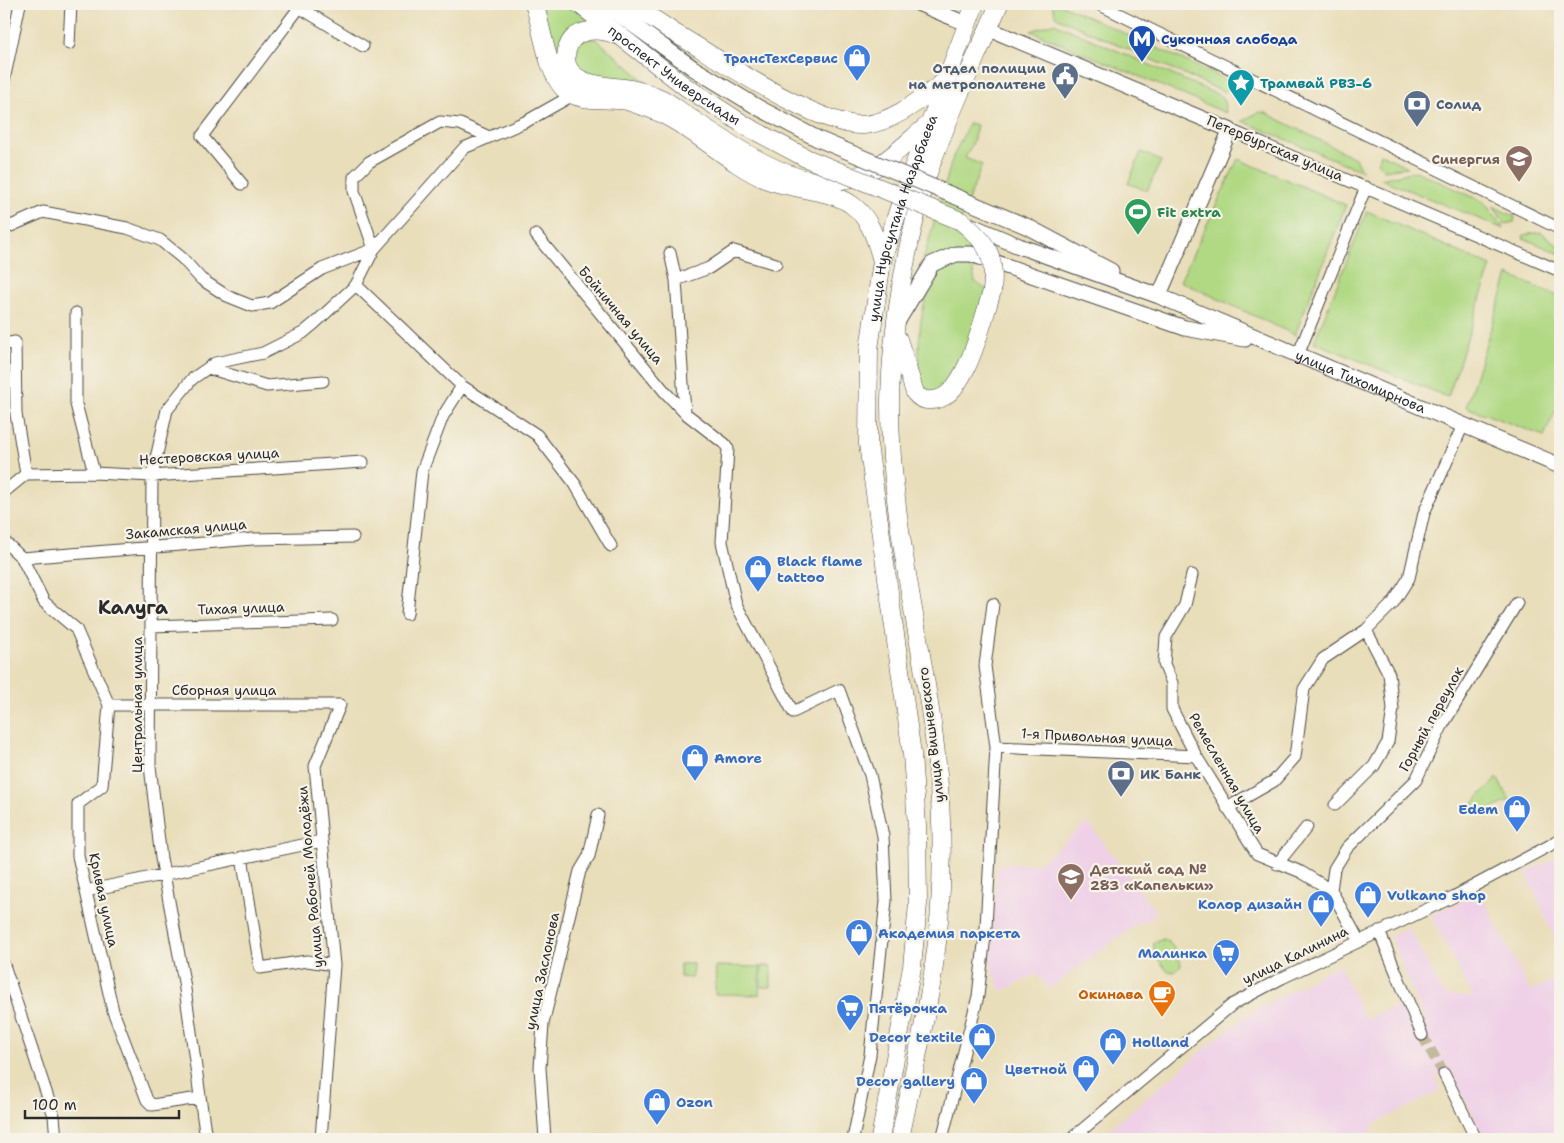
<svg xmlns="http://www.w3.org/2000/svg" width="1564" height="1143" font-family="'Shantell Sans',sans-serif">
<rect width="100%" height="100%" fill="#f7f3e8"/>
<filter id="ink" filterUnits="userSpaceOnUse"><feTurbulence type="fractalNoise" baseFrequency=".02" numOctaves="2"/><feDisplacementMap in="SourceGraphic" scale="10" xChannelSelector="R" yChannelSelector="G"/><feConvolveMatrix kernelMatrix="1 2 1 2 8 2 1 2 1" color-interpolation-filters="sRGB"/></filter>
<filter id="wash" filterUnits="userSpaceOnUse"><feTurbulence type="fractalNoise" baseFrequency=".0096" numOctaves="4" result="noise"/><feDisplacementMap in="SourceGraphic" scale="20" xChannelSelector="R" yChannelSelector="G"/><feGaussianBlur stdDeviation="1.12" result="paint"/><feColorMatrix in="noise" values="0 0 0 0 0 0 0 0 0 0 0 0 0 0 0 0 0 1.4 0 .05"/><feComposite in="paint" operator="in"/></filter>
<g filter="url(#wash)">
<rect width="100%" height="100%" fill="#e9deba"/>
<path fill="#efd0e7" d="M1088 822 1157 914 1143 924 1141 921 1049 989 1037 974 1002 991 990 966 998 864H1038Z
M1560 856V951L1526 872Z
M1480 893 1530 991 1560 977V1139H1485L1450 1070 1435 1077 1441 1090 1371 1126 1374 1139H1098L1215 1040 1248 1015 1339 964 1365 1019 1398 1005 1414 1032 1427 1027 1390 935 1409 928 1444 995 1473 997 1431 915Z"/>
<path fill="#b1d984" stroke="#6e8258" d="M541 4H570L593 24 569 30 561 40 557 60Z
M1052 4H1060L1236 84 1224 92 1056 17Z
M1054 23 1223 97 1226 113 1031 31Z
M580 38 596 39 661 95 588 78 571 60Z
M1259 112 1266 113 1355 158 1362 171 1242 121Z
M969 123 977 125 973 142 965 158 982 165 955 235 965 240 973 253 920 271 953 157Z
M1141 152 1161 161 1147 191 1128 183Z
M1381 154 1408 167 1384 170 1377 162Z
M1238 159 1346 205 1295 335 1180 281Z
M1416 171 1484 202 1504 229 1381 179Z
M1493 206 1515 217 1514 222 1505 224Z
M1367 211 1491 266 1448 397 1314 342Z
M1541 232 1560 247V254L1523 238 1524 235Z
M947 261H967L976 264 973 271 975 282 987 290 956 379 935 398 918 389C920 350 915 304 939 272L938 266Z
M1508 275 1560 297V401L1544 436 1466 407Z
M1497 778 1510 800 1492 809 1482 817 1473 803Z
M1163 939C1173 943 1180 956 1181 966L1175 972 1167 971 1154 953V943Z
M680 964H693L692 978 680 977Z
M716 966 760 967 759 995 715 994Z
M762 966H771V987H761Z"/>
</g>
<g filter="url(#ink)">
<g fill="none" stroke-linecap="round" stroke-linejoin="round">
<path stroke="#c3ba9d" stroke-width="11" stroke-dasharray="11 5.5" stroke-linecap="butt" d="M1422 1035 1444 1074"/>
<defs>
<path id="minor" d="M294 4 363 46
M1098 4 1560 229
M69 44 71 4
M4 80 20 4
M1230 130 1560 271
M242 184 202 136 302 4
M4 229 43 212 127 228 160 240 182 258 201 279 227 296 252 306 270 303 322 269 374 249 354 191V177L369 162 440 122 460 124 487 136
M536 235 665 392 685 413 725 444 728 449 722 542 736 604 793 712 839 690 870 775 883 836 886 901 870 1055 853 1139
M670 253 676 280 685 413
M676 280 709 268 734 251 776 264
M356 285 462 386 537 435 575 484 611 546
M76 313V404L94 473
M4 344 15 342 16 414 26 474
M1298 355 1366 187
M208 368 267 386 323 381
M26 474 94 473 152 476 363 462
M4 492 26 474
M4 541 22 558 44 602 76 629 109 705 102 786 78 804V856L113 1011 147 1100 152 1105 199 1098
M22 558 253 539 353 537
M1192 575 1185 605 1166 637 1164 664 1172 683V709L1196 756 1257 854 1301 872 1331 890 1359 941
M407 614 422 471 443 416 462 386
M151 626 332 620
M109 705H340L315 766 334 965 321 1139
M996 747 1196 756
M1335 805 1374 766 1388 742 1393 709 1389 674 1366 630
M1227 808 1274 781 1295 757 1304 689 1323 659 1366 630 1393 603 1409 578 1424 513 1463 425
M242 857 260 968 307 961 334 965
M1277 864 1307 827
M1331 890 1334 869 1347 848 1416 780 1442 726 1517 603
M86 891 321 841
M1379 931 1422 1035
M4 965 54 1116 56 1139
M1444 1074 1476 1139
M206 1139 184 982 161 858 150 766 152 476 167 410 192 379 215 363 263 353 303 333 315 323 356 285 374 249 464 148 527 121 573 95
M545 1139 540 1068 543 1024 580 871 589 856 598 815
M942 1139 978 996 986 927 996 747 985 666 993 604
M1071 1139 1233 1004 1282 978 1455 896 1560 840"/>
<path id="tertiary" d="M919 4 967 24
M989 29 1230 130 1159 296"/>
<g id="secondary">
<path d="M611 9 693 68 759 108"/>
<path id="s1" d="M967 224 1019 246 1159 296 1560 466"/>
<path d="M1026 226 1111 271"/>
<path d="M896 324 932 264 956 254H971L1185 328 1245 339"/>
</g>
<g id="primary">
<path d="M534 4C543 29 546 70 564 89 580 104 607 97 627 101 634 103 641 106 648 108 688 122 727 163 765 179 791 190 831 189 852 205 871 219 876 240 882 261"/>
<path id="s2" d="M579 4 686 87 746 126"/>
<path d="M604 4C616 13 631 8 644 14 654 18 664 26 673 32 715 56 819 128 864 125 894 122 921 99 944 82"/>
<path d="M617 35C596 27 567 28 566 57 565 88 612 85 631 89 640 91 652 94 660 98 671 103 682 113 692 119 725 141 785 182 825 182 872 181 894 153 928 125"/>
<path d="M898 339 915 393C919 398 925 401 932 400 966 400 983 318 992 291"/>
<path id="s3" d="M880 1139 912 967 918 904 917 826 912 754 868 444 869 349 882 261 905 189 975 4"/>
<path d="M900 1139C911 1084 924 1029 933 973 944 900 944 820 935 746 921 631 889 517 890 400 891 331 906 242 927 176 947 117 975 61 999 4"/>
</g>
</defs>
<use href="#minor" stroke="#484640" stroke-width="13"/>
<use href="#tertiary" stroke="#484640" stroke-width="16"/>
<use href="#secondary" stroke="#484640" stroke-width="17"/>
<use href="#primary" stroke="#484640" stroke-width="19"/>
<use href="#minor" stroke="#fff" stroke-width="11"/>
<use href="#tertiary" stroke="#fff" stroke-width="14"/>
<use href="#secondary" stroke="#fff" stroke-width="15"/>
<use href="#primary" stroke="#fff" stroke-width="18"/>
<defs>
<path id="secondary-bridge" d="M759 108 818 139 1026 226"/>
<path id="primary-bridge" d="M746 126 806 158 961 221C988 243 996 256 992 291"/>
</defs>
<use href="#secondary-bridge" stroke="#484640" stroke-width="17" stroke-linecap="butt"/>
<use href="#primary-bridge" stroke="#484640" stroke-width="19" stroke-linecap="butt"/>
<use href="#secondary-bridge" stroke="#fff" stroke-width="15"/>
<use href="#primary-bridge" stroke="#fff" stroke-width="18"/>
</g>
</g>
<defs>
<symbol id="metro-pin" viewBox="-11 -11 22 30"><path d="M0 17L-7.5 6A9.5 9.5 0 1 1 7.5 6Z" fill="#1a4fb4" stroke="#f7f3e8"/><path d="M-5.5 5V-5H-3L0 0L3-5H5.5V5H3V-.5L0 4L-3-.5V5Z" fill="#fff"/></symbol>
<symbol id="shop-pin" viewBox="-11 -11 22 30"><path d="M0 17L-7.5 6A9.5 9.5 0 1 1 7.5 6Z" fill="#3f7fe0" stroke="#f7f3e8"/><path d="M-5-2.5h2.3a2.7 3.5 0 0 1 5.4 0H5L5.5 6h-11ZM-1.5-2.5h3a1.5 2.3 0 0 0-3 0Z" fill="#fff"/></symbol>
<symbol id="civic-pin" viewBox="-11 -11 22 30"><path d="M0 17L-7.5 6A9.5 9.5 0 1 1 7.5 6Z" fill="#5c6f8a" stroke="#f7f3e8"/><path d="M-.6-6.5H3V-4.5H.6V-3L4-1V1h2V6H-6V1h2V-1L-.6-3ZM-1.2 2.5V6h2.4V2.5Z" fill="#fff"/></symbol>
<symbol id="sight-pin" viewBox="-11 -11 22 30"><path d="M0 17L-7.5 6A9.5 9.5 0 1 1 7.5 6Z" fill="#0f9aa8" stroke="#f7f3e8"/><path d="M0-6L1.8-2.2L6-1.7L2.9 1.2L3.7 5.4L0 3.3L-3.7 5.4L-2.9 1.2L-6-1.7L-1.8-2.2Z" fill="#fff"/></symbol>
<symbol id="bank-pin" viewBox="-11 -11 22 30"><path d="M0 17L-7.5 6A9.5 9.5 0 1 1 7.5 6Z" fill="#5c6f8a" stroke="#f7f3e8"/><path d="M-6-4H6V4H-6ZM0-2.3a2.3 2.3 0 1 0 0 4.6a2.3 2.3 0 1 0 0-4.6Z" fill="#fff"/></symbol>
<symbol id="university-pin" viewBox="-11 -11 22 30"><path d="M0 17L-7.5 6A9.5 9.5 0 1 1 7.5 6Z" fill="#8d6e63" stroke="#f7f3e8"/><path d="M0-5L7-2L0 1L-7-2ZM-4 1L0 2.5L4 1V4Q0 6-4 4Z" fill="#fff"/></symbol>
<symbol id="stadium-pin" viewBox="-11 -11 22 30"><path d="M0 17L-7.5 6A9.5 9.5 0 1 1 7.5 6Z" fill="#2e9e5b" stroke="#f7f3e8"/><path d="M0-5a6.5 5 0 1 0 0 10a6.5 5 0 1 0 0-10ZM-3.5-1.8h7v3.6h-7Z" fill="#fff"/></symbol>
<symbol id="school-pin" viewBox="-11 -11 22 30"><path d="M0 17L-7.5 6A9.5 9.5 0 1 1 7.5 6Z" fill="#8d6e63" stroke="#f7f3e8"/><path d="M0-5L7-2L0 1L-7-2ZM-4 1L0 2.5L4 1V4Q0 6-4 4Z" fill="#fff"/></symbol>
<symbol id="supermarket-pin" viewBox="-11 -11 22 30"><path d="M0 17L-7.5 6A9.5 9.5 0 1 1 7.5 6Z" fill="#3f7fe0" stroke="#f7f3e8"/><path d="M-6-5.5h2.5l.6 2H6L4.5 2H-2.5L-4.4-4H-6ZM-1.5 3.2a1.3 1.3 0 1 0 .1 0ZM3 3.2a1.3 1.3 0 1 0 .1 0Z" fill="#fff"/></symbol>
<symbol id="cafe-pin" viewBox="-11 -11 22 30"><path d="M0 17L-7.5 6A9.5 9.5 0 1 1 7.5 6Z" fill="#e8710a" stroke="#f7f3e8"/><path d="M-5.5-4.5H6V0H3Q3 3.5 0 3.5H-2.5Q-5.5 3.5-5.5 0ZM3-3.2v2h1.7v-2ZM-6 4.5H4V6H-6Z" fill="#fff"/></symbol>
</defs>
<g fill-rule="evenodd">
<use href="#metro-pin" x="1126" y="23" width="32" height="43"/>
<use href="#shop-pin" x="841" y="42" width="32" height="43"/>
<use href="#civic-pin" x="1049" y="60" width="32" height="43"/>
<use href="#sight-pin" x="1225" y="67" width="32" height="43"/>
<use href="#bank-pin" x="1401" y="88" width="32" height="43"/>
<use href="#university-pin" x="1503" y="143" width="32" height="43"/>
<use href="#stadium-pin" x="1122" y="196" width="32" height="43"/>
<use href="#shop-pin" x="742" y="553" width="32" height="43"/>
<use href="#shop-pin" x="679" y="742" width="32" height="43"/>
<use href="#bank-pin" x="1105" y="758" width="32" height="43"/>
<use href="#shop-pin" x="1501" y="793" width="32" height="43"/>
<use href="#school-pin" x="1055" y="861" width="32" height="43"/>
<use href="#shop-pin" x="1352" y="879" width="32" height="43"/>
<use href="#shop-pin" x="1305" y="888" width="32" height="43"/>
<use href="#shop-pin" x="843" y="917" width="32" height="43"/>
<use href="#supermarket-pin" x="1210" y="937" width="32" height="43"/>
<use href="#cafe-pin" x="1146" y="978" width="32" height="43"/>
<use href="#supermarket-pin" x="834" y="992" width="32" height="43"/>
<use href="#shop-pin" x="966" y="1021" width="32" height="43"/>
<use href="#shop-pin" x="1097" y="1026" width="32" height="43"/>
<use href="#shop-pin" x="1070" y="1053" width="32" height="43"/>
<use href="#shop-pin" x="958" y="1065" width="32" height="43"/>
<use href="#shop-pin" x="641" y="1086" width="32" height="43"/>
</g>
<g text-anchor="middle" stroke-width="4.5" stroke-linejoin="round" paint-order="stroke">
<g font-size="14" font-weight="bold" fill="#164399" stroke="#f7f3e8" text-anchor="start">
<text x="1161" y="44">Суконная слобода</text>
</g>
<g font-size="14" font-weight="bold" fill="#366cbe" stroke="#f7f3e8" text-anchor="end">
<text x="838" y="63">ТрансТехСервис</text>
<text x="777" y="566" text-anchor="start">Black flame<tspan x="777" dy="16">tattoo</tspan></text>
<text x="714" y="763" text-anchor="start">Amore</text>
<text x="1498" y="814">Edem</text>
<text x="1387" y="900" text-anchor="start">Vulkano shop</text>
<text x="1302" y="909">Колор дизайн</text>
<text x="878" y="938" text-anchor="start">Академия паркета</text>
<text x="1207" y="958">Малинка</text>
<text x="869" y="1013" text-anchor="start">Пятёрочка</text>
<text x="963" y="1042">Decor textile</text>
<text x="1132" y="1047" text-anchor="start">Holland</text>
<text x="1067" y="1074">Цветной</text>
<text x="955" y="1086">Decor gallery</text>
<text x="676" y="1107" text-anchor="start">Ozon</text>
</g>
<g font-size="14" font-weight="bold" fill="#4e5e75" stroke="#f7f3e8" text-anchor="start">
<text x="1046" y="73" text-anchor="end">Отдел полиции<tspan x="1046" dy="16">на метрополитене</tspan></text>
<text x="1436" y="109">Солид</text>
<text x="1140" y="779">ИК Банк</text>
</g>
<g font-size="14" fill="#2b2b2b" stroke="#f7f3e8">
<text dy="5" stroke="none"><textPath href="#s2" startOffset="119">проспект Универсиады</textPath></text>
<text transform="translate(1275 148) rotate(23)" y="5">Петербургская улица</text>
<text dy="5" stroke="none"><textPath href="#s3" startOffset="932">улица Нурсултана Назарбаева</textPath></text>
<text transform="translate(621 315) rotate(50)" y="5">Бойничная улица</text>
<text dy="5" stroke="none"><textPath href="#s1" startOffset="424">улица Тихомирнова</textPath></text>
<text transform="translate(209 456) rotate(-3)" y="5">Нестеровская улица</text>
<text transform="translate(186 529) rotate(-5)" y="5">Закамская улица</text>
<text transform="translate(241 608) rotate(-2)" y="5">Тихая улица</text>
<text x="224" y="695">Сборная улица</text>
<text transform="translate(137 705) rotate(-90)" y="5">Центральная улица</text>
<text transform="translate(1431 719) rotate(-61)" y="5">Горный переулок</text>
<text transform="translate(931 735) rotate(-97)" y="5">улица Вишневского</text>
<text transform="translate(1097 737) rotate(3)" y="5">1-я Привольная улица</text>
<text transform="translate(1227 773) rotate(60)" y="5">Ремесленная улица</text>
<text transform="translate(310 877) rotate(-95)" y="5">улица Рабочей Молодёжи</text>
<text transform="translate(104 900) rotate(78)" y="5">Кривая улица</text>
<text transform="translate(1295 955) rotate(-26)" y="5">улица Калинина</text>
<text transform="translate(542 971) rotate(-78)" y="5">улица Заслонова</text>
</g>
<g font-size="14" font-weight="bold" fill="#0d838f" stroke="#f7f3e8" text-anchor="start">
<text x="1260" y="88">Трамвай РВЗ-6</text>
</g>
<g font-size="14" font-weight="bold" fill="#785e54" stroke="#f7f3e8" text-anchor="end">
<text x="1500" y="164">Синергия</text>
<text x="1090" y="874" text-anchor="start">Детский сад №<tspan x="1090" dy="16">283 «Капельки»</tspan></text>
</g>
<g font-size="14" font-weight="bold" fill="#27864d" stroke="#f7f3e8" text-anchor="start">
<text x="1157" y="217">Fit extra</text>
</g>
<g font-size="14" font-weight="bold" fill="#c56008" stroke="#f7f3e8" text-anchor="end">
<text x="1143" y="999">Окинава</text>
</g>
<g font-size="19" font-weight="bold" fill="#2b2b2b" stroke="#f7f3e8">
<text x="133" y="614">Калуга</text>
</g>
</g>
<rect width="1564" height="1143" fill="none" stroke="#f7f3e8" stroke-width="20"/>
<path d="M25 1110v8h154v-8" fill="none" stroke="#2b2b2b" stroke-width="2.5"/>
<text x="32" y="1110" font-size="15" fill="#2b2b2b" stroke="#f7f3e8" stroke-width="4" paint-order="stroke">100 m</text>
</svg>
